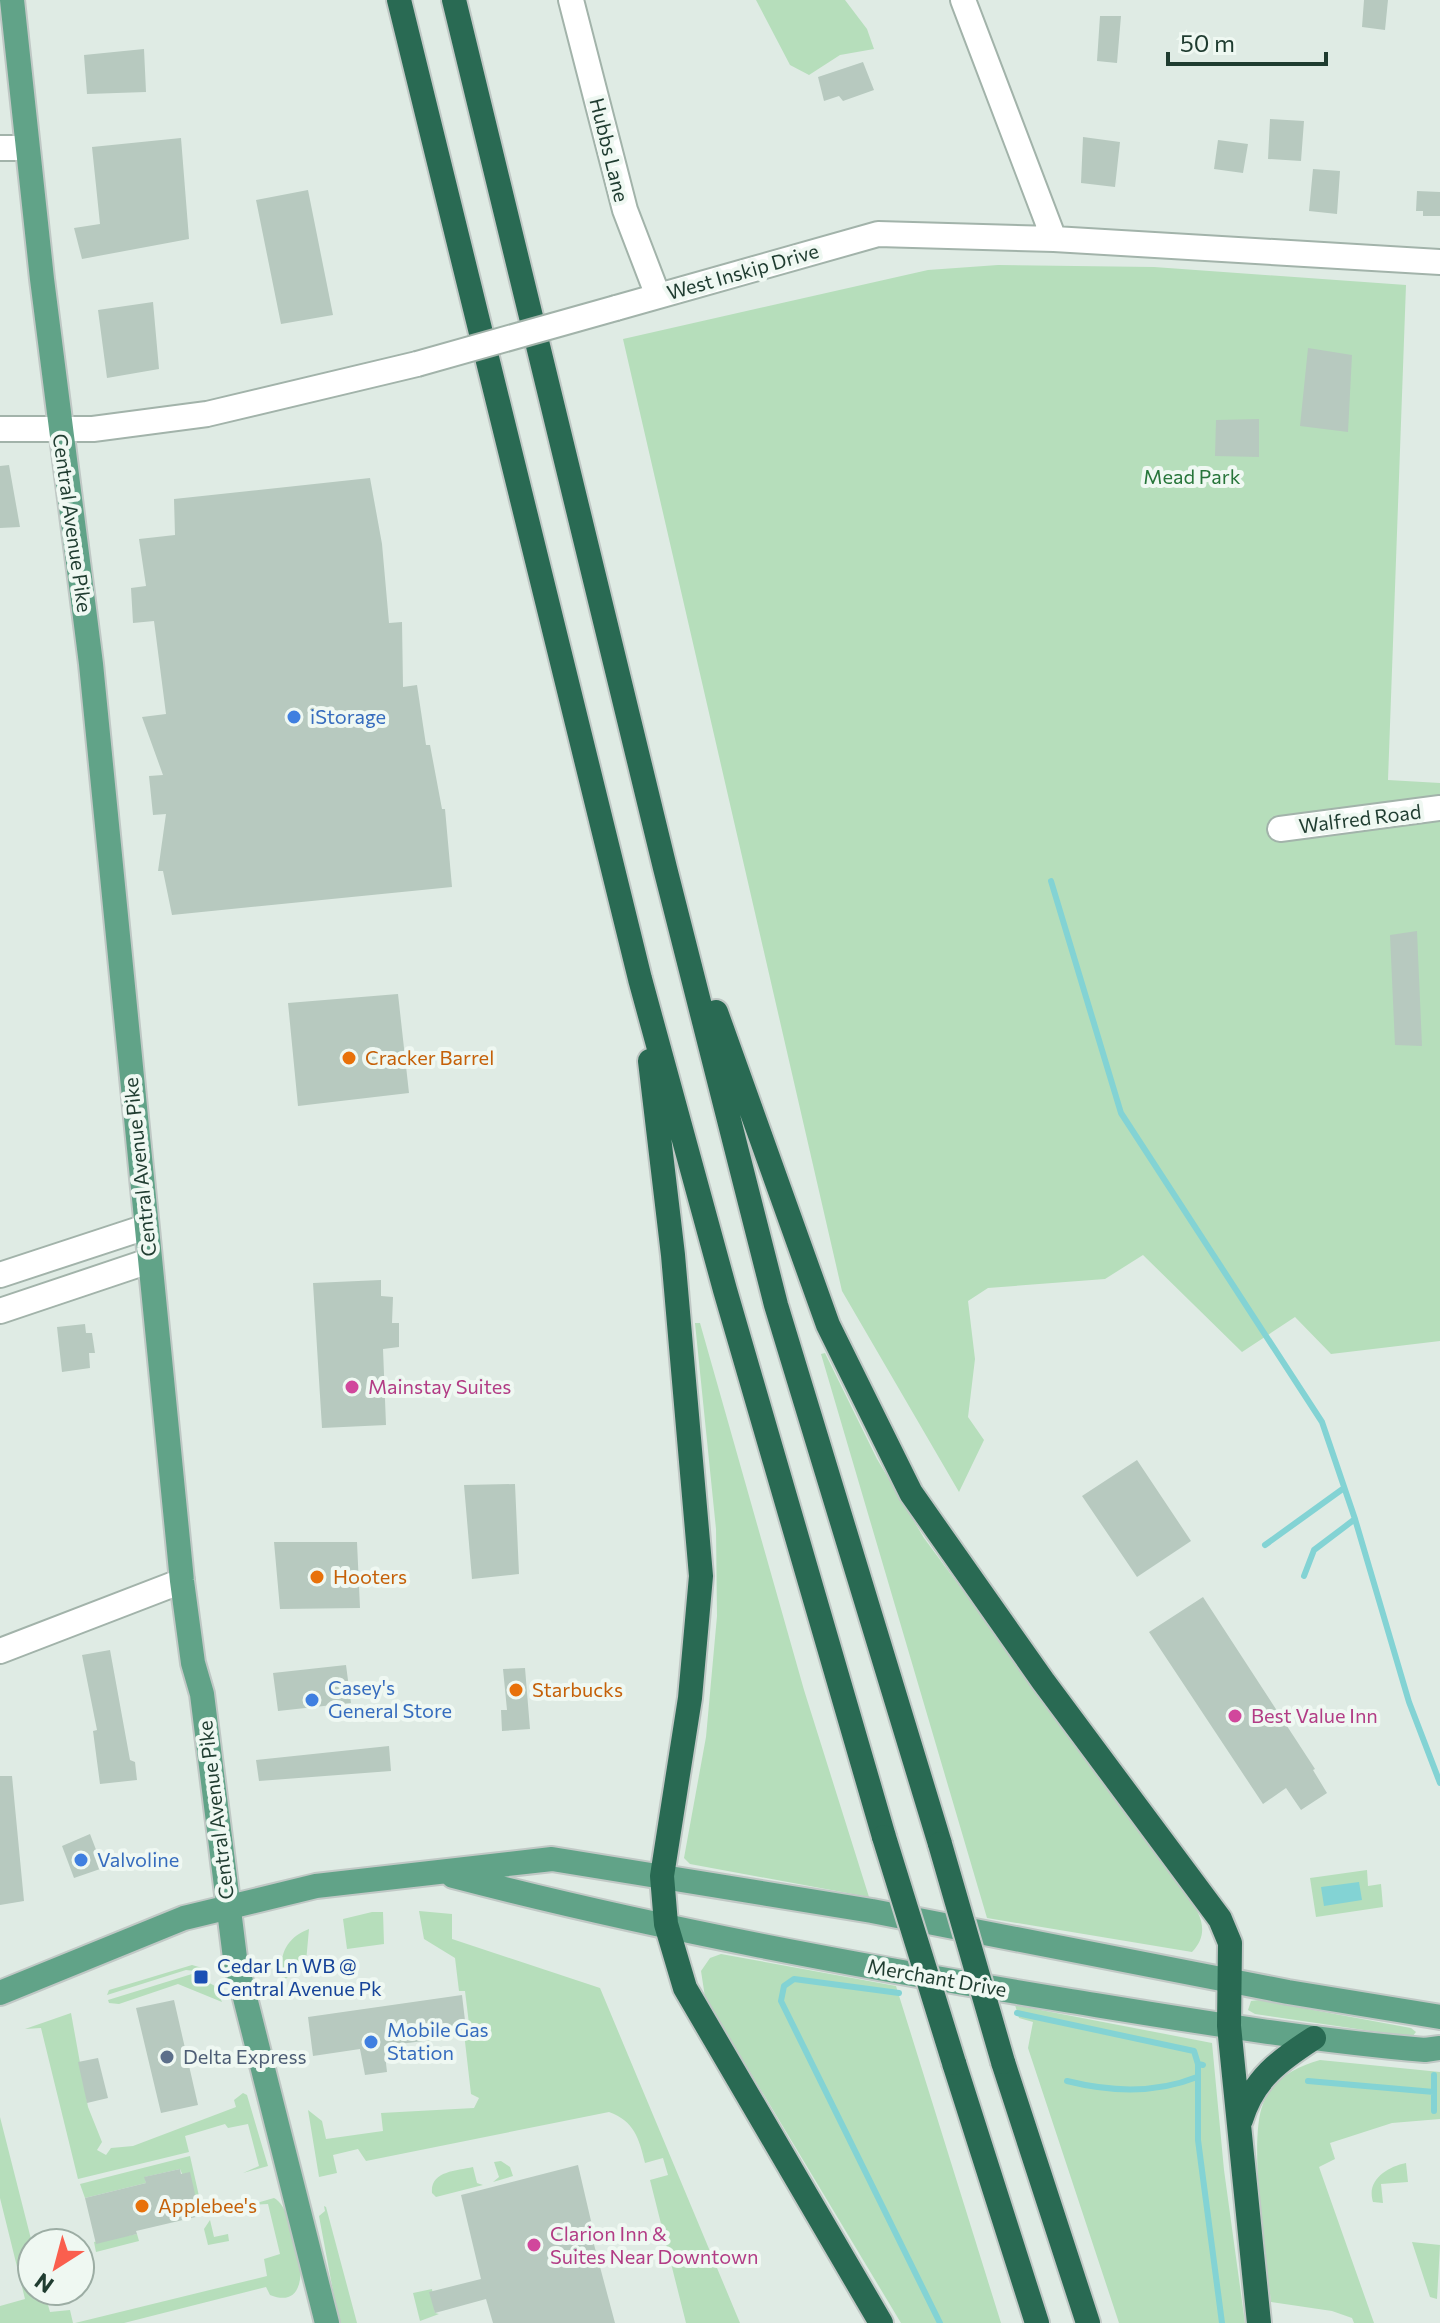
<svg xmlns="http://www.w3.org/2000/svg" width="1440" height="2323" font-family="Commissioner,sans-serif">
<rect width="100%" height="100%" fill="#dfebe4"/>
<path fill="#b6debb" d="M756 0H845L867 29 874 49 840 55 809 75 790 65Z
M998 265 1154 267 1406 285 1388 780 1440 783V1341L1331 1354 1295 1317 1242 1352 1143 1255 1105 1279 988 1288 968 1301 975 1359 968 1417 984 1440 959 1492 842 1291 623 339 928 270Z
M695 1323H700L804 1690 869 1897 690 1864 684 1858 706 1737 717 1616 716 1529Z
M825 1353 877 1459 924 1538 1189 1896C1201 1916 1210 1933 1192 1952L987 1918 821 1354Z
M1367 1870 1368 1886 1381 1884 1383 1907 1316 1917 1310 1878Z
M419 1911 452 1914V1939L600 1988 740 2323H686L650 2180 668 2175 663 2158 645 2163C639 2138 634 2121 609 2112L366 2161 358 2149 333 2155 337 2173 319 2177 308 2110 322 2121 326 2139 383 2131 381 2113 474 2108 479 2098 471 2094 464 2033 470 2032 465 1991H459L455 1958 424 1939Z
M372 1912H383L384 1944 347 1949 343 1919Z
M309 1929 306 1962 283 1981C278 1957 285 1938 309 1929Z
M721 1954 896 1986 1001 2323H901L705 1997 701 1971 710 1958Z
M192 1965 206 1969 205 1972 186 1970 107 1995 109 1990Z
M192 1974 215 1986 222 2002 178 1984 119 2004 109 2003 108 2000Z
M1259 2000 1411 2028 1416 2032 1412 2037 1255 2014 1248 2010 1251 2001Z
M1015 2005 1212 2043 1224 2170 1245 2323H1119L1028 2048 1033 2022 1019 2018Z
M71 2013 88 2107 102 2142 97 2150 106 2155 111 2148 133 2146 236 2107 234 2100 243 2093 247 2095 268 2166 243 2173 259 2166 248 2124 228 2128 225 2124 185 2136 189 2152 78 2179 41 2028 25 2029Z
M1320 2060 1440 2072V2119L1392 2123 1330 2143 1335 2159 1319 2167 1374 2323H1354L1352 2318 1332 2311 1271 2302C1266 2258 1248 2141 1263 2104 1273 2079 1295 2067 1320 2060Z
M0 2117 32 2243V2291H44L50 2312 70 2310 73 2323H0V2306L25 2299 0 2198Z
M190 2156 203 2214H199L180 2169 145 2177 146 2183 85 2198 80 2184Z
M501 2161 510 2167 513 2176 493 2182 499 2177 494 2162Z
M1406 2163 1408 2182 1381 2184 1383 2203 1373 2202C1366 2180 1387 2167 1406 2163Z
M473 2167 477 2183 483 2185 436 2197 432 2193C430 2171 456 2171 473 2167Z
M274 2198C293 2205 325 2317 270 2295L266 2287 124 2323H75L267 2276 264 2259 280 2254 268 2204 250 2205Z
M324 2206 326 2207 357 2323H339L319 2216 325 2211Z
M210 2220 214 2237 228 2234 229 2241 208 2245 204 2229Z
M137 2234 139 2241 96 2252 94 2242Z
M1412 2242 1440 2245 1437 2299 1430 2297Z
M432 2289 435 2313 439 2314 420 2321 413 2293Z"/>
<path fill="#83d3d4" d="M1359 1882 1362 1900 1324 1906 1321 1887Z"/>
<g fill="none" stroke-linecap="round" stroke-linejoin="round">
<path stroke="#83d3d4" stroke-width="6" d="M1051 881 1121 1113 1322 1422 1355 1519 1409 1702 1440 1783
M1265 1545 1344 1488
M1304 1576 1314 1550 1355 1519
M899 1993 794 1979 784 1986 781 2001 940 2323
M1017 2013 1194 2051 1198 2064 1203 2065 1198 2064V2140L1222 2323
M1067 2081C1111 2092 1155 2094 1197 2077
M1308 2081 1434 2092V2075
M1434 2111V2092"/>
</g>
<path fill="#b7c9bf" d="M1364 0H1388L1385 30 1362 27Z
M1100 16H1121L1117 63 1097 61Z
M144 49 146 92 87 94 84 55Z
M863 62 874 90 843 101 839 96 824 101 818 77Z
M1270 119 1304 121 1301 161 1268 159Z
M1083 137 1120 142 1115 187 1081 183Z
M181 138 189 239 82 259 74 228 100 224 92 147Z
M1218 140 1248 144 1243 173 1214 169Z
M1313 169 1340 171 1337 214 1309 211Z
M308 190 333 315 281 324 256 200Z
M1417 191 1440 192V216H1423V211H1416Z
M153 302 159 369 107 378 98 310Z
M1308 348 1352 355 1348 432 1300 426Z
M1259 419V457L1215 456 1216 420Z
M9 465 20 527 0 528V466Z
M370 478 382 544 389 623 402 622 403 687 417 685 426 745H430L442 809H445L452 887 172 915 163 871H158L166 814 153 815 149 776 163 775 142 717 166 714 154 621 133 623 131 588 146 586 139 539 175 535 174 499Z
M1417 931 1422 1046 1395 1045 1390 935Z
M398 994 409 1093 298 1106 288 1003Z
M381 1280V1296L393 1297 392 1323H399V1347L383 1349 386 1425 322 1428 313 1283Z
M85 1324 86 1333H92L95 1353H89L90 1368 62 1372 57 1327Z
M1137 1460 1191 1541 1137 1577 1082 1496Z
M515 1484 519 1574 472 1579 464 1485Z
M274 1542H357L360 1608 280 1609Z
M1203 1597 1315 1769 1313 1770 1327 1793 1301 1810 1286 1788 1263 1804 1149 1632Z
M110 1650 130 1760 135 1762 137 1780 100 1784 93 1731 97 1730 82 1655Z
M346 1665 351 1703 278 1711 273 1673Z
M525 1668 530 1729 502 1731 501 1710H507L503 1669Z
M389 1746 391 1771 259 1781 256 1760Z
M0 1776H12L24 1901 0 1905Z
M90 1834 103 1868 74 1878 62 1846Z
M462 1995 466 2029 430 2034 431 2040 384 2046 387 2072 365 2075 360 2049 313 2056 308 2017Z
M174 2000 198 2105 161 2113 136 2008Z
M98 2058 108 2098 87 2103 78 2062Z
M578 2165 591 2221 588 2222 615 2323H493L486 2299 435 2313 429 2292 481 2279 461 2195Z
M180 2169 181 2174 190 2172 200 2216 136 2231 137 2234 96 2244 85 2198 146 2183 144 2177Z"/>
<g fill="none" stroke-linecap="round" stroke-linejoin="round">
<defs>
<path id="minor" d="M571 0 625 210 658 296
M963 0 1054 239
M0 148H26
M616 308 878 234 1054 239 1440 262
M0 429H93L207 414 417 364
M1280 829 1440 808
M0 1275 146 1227
M0 1311 149 1261
M0 1651 182 1581"/>
<path id="major" d="M12 0 42 279 91 664 182 1581 193 1663 202 1694 235 1958 327 2323
M453 1876C656 1929 864 1967 1071 2001 1188 2020 1306 2040 1425 2050L1440 2048
M0 1993 184 1918 316 1886 552 1859 872 1911 1288 1992 1440 2017"/>
<path id="highway" d="M399 0 640 979 725 1290 884 1837
M454 0 665 868 776 1305 940 1844
M716 1012 828 1325 911 1493 1043 1681 1220 1919 1230 1943 1229 2026 1259 2323
M650 1061 673 1255 701 1576 690 1698 662 1876 666 1924 685 1988 881 2323
M1003 2062 1088 2323
M954 2063 1037 2323
M1241 2120C1253 2079 1280 2060 1314 2038"/>
</defs>
<use href="#minor" stroke="#a2b3aa" stroke-width="28"/>
<use href="#major" stroke="#c0c8c5" stroke-width="28"/>
<use href="#highway" stroke="#c0c8c5" stroke-width="28"/>
<use href="#minor" stroke="#fff" stroke-width="24"/>
<use href="#major" stroke="#61a388" stroke-width="24"/>
<use href="#highway" stroke="#296a53" stroke-width="24"/>
<defs>
<path id="minor-bridge" d="M417 364 616 308"/>
<path id="highway-bridge" d="M884 1837 954 2063
M940 1844 1003 2062"/>
</defs>
<use href="#minor-bridge" stroke="#a2b3aa" stroke-width="28" stroke-linecap="butt"/>
<use href="#highway-bridge" stroke="#c0c8c5" stroke-width="28" stroke-linecap="butt"/>
<use href="#minor-bridge" stroke="#fff" stroke-width="24"/>
<use href="#highway-bridge" stroke="#296a53" stroke-width="24"/>
</g>
<g fill="#3f7fe0" stroke="#eff8f2" stroke-width="3">
<circle cx="294" cy="717" r="8"/>
<circle cx="312" cy="1700" r="8"/>
<circle cx="81" cy="1860" r="8"/>
<circle cx="371" cy="2042" r="8"/>
</g>
<g fill="#e8710a" stroke="#eff8f2" stroke-width="3">
<circle cx="349" cy="1058" r="8"/>
<circle cx="317" cy="1577" r="8"/>
<circle cx="516" cy="1690" r="8"/>
<circle cx="142" cy="2206" r="8"/>
</g>
<g fill="#d1479c" stroke="#eff8f2" stroke-width="3">
<circle cx="352" cy="1387" r="8"/>
<circle cx="1235" cy="1716" r="8"/>
<circle cx="534" cy="2245" r="8"/>
</g>
<rect fill="#1a4fb4" stroke="#eff8f2" stroke-width="3" x="193" y="1969" width="16" height="16" rx="4"/>
<circle fill="#5c6f8a" stroke="#eff8f2" stroke-width="3" cx="167" cy="2057" r="8"/>
<g text-anchor="middle" stroke-width="8" stroke-linejoin="round" paint-order="stroke">
<g font-size="20" fill="#1f3c30" stroke="#eff8f2">
<text transform="translate(609 150) rotate(76)" y="7">Hubbs Lane</text>
<text transform="translate(743 272) rotate(-16)" y="7">West Inskip Drive</text>
<text transform="translate(72 523) rotate(82)" y="7">Central Avenue Pike</text>
<text transform="translate(1360 819) rotate(-7)" y="7">Walfred Road</text>
<text transform="translate(140 1167) rotate(-96)" y="7">Central Avenue Pike</text>
<text transform="translate(216 1810) rotate(-97)" y="7">Central Avenue Pike</text>
<text transform="translate(937 1978) rotate(10)" y="7">Merchant Drive</text>
</g>
<g font-size="20" fill="#27753a" stroke="#eff8f2">
<text x="1192" y="484">Mead Park</text>
</g>
<g font-size="20" fill="#366cbe" stroke="#eff8f2" text-anchor="start">
<text x="310" y="724">iStorage</text>
<text x="328" y="1695">Casey's<tspan x="328" dy="23">General Store</tspan></text>
<text x="97" y="1867">Valvoline</text>
<text x="387" y="2037">Mobile Gas<tspan x="387" dy="23">Station</tspan></text>
</g>
<g font-size="20" fill="#c56008" stroke="#eff8f2" text-anchor="start">
<text x="365" y="1065">Cracker Barrel</text>
<text x="333" y="1584">Hooters</text>
<text x="532" y="1697">Starbucks</text>
<text x="158" y="2213">Applebee's</text>
</g>
<g font-size="20" fill="#b23c85" stroke="#eff8f2" text-anchor="start">
<text x="368" y="1394">Mainstay Suites</text>
<text x="1251" y="1723">Best Value Inn</text>
<text x="550" y="2241">Clarion Inn &amp;<tspan x="550" dy="23">Suites Near Downtown</tspan></text>
</g>
<g font-size="20" fill="#164399" stroke="#eff8f2" text-anchor="start">
<text x="217" y="1973">Cedar Ln WB @<tspan x="217" dy="23">Central Avenue Pk</tspan></text>
</g>
<g font-size="20" fill="#4e5e75" stroke="#eff8f2" text-anchor="start">
<text x="183" y="2064">Delta Express</text>
</g>
</g>
<g transform="translate(56 2267) rotate(216)"><circle r="38" fill="#eff8f2" stroke="#9cada4" stroke-width="2"/>
<path d="M0-6L14 30L0 20L-14 30Z" fill="#fa5f4e"/>
<text y="-12" font-size="22" font-weight="bold" text-anchor="middle" fill="#1f3c30">N</text>
</g>
<path d="M1168 52v12h158v-12" fill="none" stroke="#1f3c30" stroke-width="4"/>
<text x="1180" y="52" font-size="24" fill="#1f3c30" stroke="#eff8f2" stroke-width="6" paint-order="stroke">50 m</text>
</svg>
